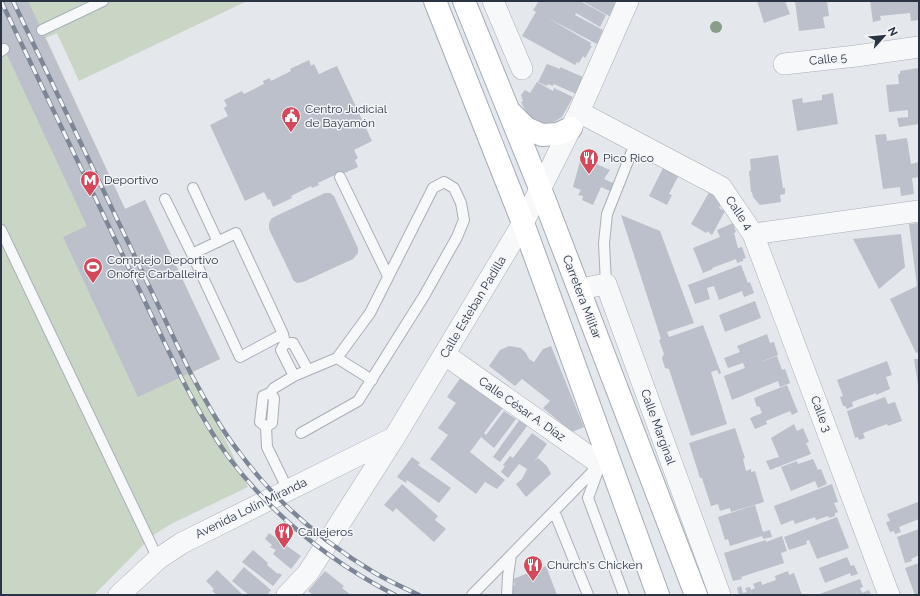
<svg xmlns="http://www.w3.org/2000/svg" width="920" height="596" font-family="Raleway,sans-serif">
<rect width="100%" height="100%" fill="#e4e7ec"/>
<path fill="#c9d6c5" d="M1 1H247L79 81 57 33 46 38 125 209 145 200 220 359 193 372 248 487 171 524 152 536 94 595H1Z"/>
<path fill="#bbc0ca" d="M1 1H28L125 209 145 200 220 359 138 397 63 237 87 226 1 42Z
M539 1H580L606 15 600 27 576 13 575 15 603 30 597 44 546 17 591 43 590 46H592L585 58 583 56 579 63 577 62 575 65 522 36 536 12 533 10Z
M582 1H612L617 4 611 17Z
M757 1H785L790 14 764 23Z
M795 1H827L829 16 823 17 825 28 799 31Z
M870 1H919V20L911 21 910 13 880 16 881 20 873 22Z
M309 60 311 66 314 64 319 74 337 66 372 141 354 150 358 158 355 160 358 167 340 175 339 173 318 183 319 185 312 188 311 186 291 196 292 198 273 207 270 199 268 200 264 192 245 201 210 125 228 116 224 108 227 106 224 100 242 91 244 94 264 84 263 81 270 78 271 81 291 71 290 69Z
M547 64 560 69V67L583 77 576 94 554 84 553 86 548 84 547 86 538 82Z
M918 68 919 124 899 127 897 118 908 117V110L889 112 886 85 899 84 898 74H900V71Z
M537 82 553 91 554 88 573 97 562 117 554 122 548 124 542 122 528 116 521 102 523 101 521 95 525 90 530 93Z
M833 93 838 124 797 131 792 100 802 98 803 103 822 100V95Z
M886 134 887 141 907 138 911 164 919 162V177L912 178 914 194 901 196 900 187 883 189 875 135Z
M778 155 783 188H785V194L780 195 781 202 760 205 753 197 752 192H751L749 171 751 170 750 159Z
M581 157 610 170 604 179 615 184 612 192 601 187 593 205 582 200 583 196 578 195 581 190 573 187Z
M665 164 681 171 669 194 672 195 667 205 649 196Z
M711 189 725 197 719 208 725 211 712 235 707 231 706 233 691 224Z
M325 193H330L334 196 358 248V253L353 259 303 282 297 283 293 280 291 275 269 229V224L271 219 274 217Z
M621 215 660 231 694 323 667 332 669 337 703 325 721 373 719 374 717 370 711 372 727 424 691 436 669 369 665 368 662 358 664 354 659 340 661 339Z
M733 223 736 232 734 233 738 248 742 247 746 258 743 259V261L737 263 736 259 712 268 713 269 703 273 693 248 720 237 717 230Z
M919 223V352L916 353 890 299 917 286 909 224Z
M901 234 905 267 879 289 853 239Z
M741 265 748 283 750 282 754 293 744 297 742 291 719 300 714 286 707 288 710 299 695 304 688 285Z
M755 301 761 318 725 332 719 315Z
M767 334 770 343 774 342 778 355 761 362 777 356 782 370 785 369 790 383 780 387 778 381 732 400 724 376 745 368 743 363 728 368 724 358 740 352 737 346Z
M509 346 521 348 526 353 529 359 534 362 543 349 551 346 584 427 572 432 543 408 550 401 522 379 515 386 489 366 500 350Z
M914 359H919V385H918Z
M887 361 892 375 886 377 890 389 876 395V393L852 402 853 406 847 409 845 406H843L840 397 843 396 837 380Z
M461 377 505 405 484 433 486 435 504 411 516 419 494 448 481 437 470 452 505 480 497 489 485 482 476 494 430 459 448 435 438 428 456 403 447 397Z
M787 385 798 412 792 415 790 411 766 421 767 424 755 429 750 418 762 413 759 406 757 407 754 398Z
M885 397 888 404 895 402 902 421 888 426 887 424 863 433 865 438 859 440 858 437 855 438 847 411Z
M520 419 528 425 500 462 493 457Z
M794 424 797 431 803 428 809 442 806 443 811 454 770 470 766 461 779 457 771 438Z
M735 428 745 458 743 459 746 471 751 469V472L755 471 764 502 731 512 730 508 720 511 718 504 711 506 702 478H700L689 443Z
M532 433 547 444 534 462 538 458 547 466 551 474 526 497 516 484 522 479 527 469 519 464 508 478 501 472 505 466 503 465 510 456 513 458Z
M412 457 420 463 418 465 451 488 439 503 407 480 406 483 397 477Z
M813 459 818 470 821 469 827 484 818 488 815 481 791 491 781 467 797 461 798 464Z
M402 484 438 516 435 520 446 529 434 542 396 508 393 512 384 505Z
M832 484 838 502 834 503 838 512 835 513V516L829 518 828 516 816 520 815 517 795 524 793 520 781 525 774 506Z
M918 502 919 519 899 527 901 532 895 534 894 531 890 532 886 522 890 521 887 514Z
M755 505 763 532 770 530 772 537 763 539 762 536 730 546 728 539 725 540 718 517Z
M837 517 849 548 817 559 809 540 806 541 807 544 789 550 784 537Z
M919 529V555L911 559 912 561 905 563 897 537Z
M269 533 301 556 291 569 273 554 276 550 270 547 272 545 265 539Z
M782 536 787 551 781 553 784 563 741 577 742 579 733 581 724 553 766 540V542Z
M253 550 268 563 267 565 278 574 279 573 282 575 273 586 242 562Z
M847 557 851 566 854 565 858 574 851 576 850 573 825 583 819 568Z
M919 563V595H915L905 568Z
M546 566 557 595H513L510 587 515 585 513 579Z
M244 567 271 590 267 595H249L232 581Z
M217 570 243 595H217L212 591 214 589 206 581Z
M325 571 344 586 342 588 351 595H313L308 591Z
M788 571 789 575 794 573 802 595H739L737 588 741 586 743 593 747 592 745 588 750 587 751 590 755 588 753 584 761 581 762 585 776 580 775 576Z
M860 579 863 587 860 588 862 593 869 590 871 595H817Z"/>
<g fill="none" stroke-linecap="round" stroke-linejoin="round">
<defs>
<path id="lane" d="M42 30 103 1
M1 51 4 49
M340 177 388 276
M193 188 218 242
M165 199 192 254
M1 230 158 559
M606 284 604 243 607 214 636 141
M283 334 240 357 192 254 236 233 283 334 285 343
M337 358 372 380
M294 376 281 350 285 343H293L308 370
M270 393 274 388 294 376 337 358 370 313 433 188 444 182 454 188 461 203 464 220 457 237 424 296 358 401 301 433
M266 427 272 423 274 398 270 393 263 396 260 422 266 427 267 447 288 490
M599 468 588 498 624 595
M554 511 588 595
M472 595 600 464 603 463
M507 595 508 576 511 555"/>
<path id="street" d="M493 1 522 69
M784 64 856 56 919 47
M579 112 721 187 753 234 889 595
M753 234 919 211
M580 289 606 284 720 595
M444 354 600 464
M119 595 158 559 182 543 393 438
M287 595 308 573 394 438 523 223 579 112 628 1"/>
<path id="primary" d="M435 1 523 223 658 595
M464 1 540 188 696 595
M511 113 526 128 542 135 558 134 571 128"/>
</defs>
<use href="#lane" stroke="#a9aeb7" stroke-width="12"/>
<use href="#street" stroke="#a9aeb7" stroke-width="22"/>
<use href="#primary" stroke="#a3abb8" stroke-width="24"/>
<use href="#lane" stroke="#f7f8fa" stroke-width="10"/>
<use href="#street" stroke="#f7f8fa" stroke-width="21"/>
<use href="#primary" stroke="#fff" stroke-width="22"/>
<defs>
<path id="rail" d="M1 1 182 379C197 407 211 434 230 459 274 517 331 562 395 595
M13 1 191 374C206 401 220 428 239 452 275 501 323 542 375 573 389 581 404 588 419 595"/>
</defs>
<use href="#rail" stroke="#7d8696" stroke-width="4.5"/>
<use href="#rail" stroke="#f4f6f9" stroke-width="3" stroke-dasharray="9" stroke-linecap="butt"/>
</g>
<circle fill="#899d89" cx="716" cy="27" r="6"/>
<defs>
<symbol id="civic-pin" viewBox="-11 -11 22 30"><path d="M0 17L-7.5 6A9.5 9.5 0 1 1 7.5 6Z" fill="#d1495b" stroke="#f4f6f9"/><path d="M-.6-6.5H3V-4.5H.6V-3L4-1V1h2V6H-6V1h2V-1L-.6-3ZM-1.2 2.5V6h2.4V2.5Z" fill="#fff"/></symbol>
<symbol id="restaurant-pin" viewBox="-11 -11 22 30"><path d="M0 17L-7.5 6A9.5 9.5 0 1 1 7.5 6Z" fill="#d1495b" stroke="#f4f6f9"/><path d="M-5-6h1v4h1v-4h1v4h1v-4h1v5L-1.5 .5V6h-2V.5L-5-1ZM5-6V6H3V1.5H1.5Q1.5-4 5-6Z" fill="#fff"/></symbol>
<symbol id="metro-pin" viewBox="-11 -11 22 30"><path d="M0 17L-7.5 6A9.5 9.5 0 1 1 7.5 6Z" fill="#d1495b" stroke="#f4f6f9"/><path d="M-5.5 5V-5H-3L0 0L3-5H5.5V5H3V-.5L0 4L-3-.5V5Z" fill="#fff"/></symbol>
<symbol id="stadium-pin" viewBox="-11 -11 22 30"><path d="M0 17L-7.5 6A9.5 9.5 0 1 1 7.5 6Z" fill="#d1495b" stroke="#f4f6f9"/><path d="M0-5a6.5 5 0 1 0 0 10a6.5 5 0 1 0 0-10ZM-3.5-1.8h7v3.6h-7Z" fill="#fff"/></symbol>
</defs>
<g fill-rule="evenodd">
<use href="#civic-pin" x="280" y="105" width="22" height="30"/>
<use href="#restaurant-pin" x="578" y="147" width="22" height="30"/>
<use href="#metro-pin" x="79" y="169" width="22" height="30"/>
<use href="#stadium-pin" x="82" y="256" width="22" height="30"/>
<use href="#restaurant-pin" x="273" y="521" width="22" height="30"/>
<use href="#restaurant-pin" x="522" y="554" width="22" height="30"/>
</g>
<g text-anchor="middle" stroke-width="3" stroke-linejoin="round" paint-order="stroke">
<g font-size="12" fill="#2b3445" stroke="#f4f6f9">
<text transform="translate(828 59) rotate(-6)" y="4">Calle 5</text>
<text transform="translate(739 213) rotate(56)" y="4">Calle 4</text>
<text transform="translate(582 297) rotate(69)" y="4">Carretera Militar</text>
<text transform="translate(473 307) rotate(-59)" y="4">Calle Esteban Padilla</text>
<text transform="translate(522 409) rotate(35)" y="4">Calle César A. Díaz</text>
<text transform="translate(821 414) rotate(69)" y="4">Calle 3</text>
<text transform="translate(658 427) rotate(70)" y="4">Calle Marginal</text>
<text transform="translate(251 508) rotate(-26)" y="4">Avenida Lolín Miranda</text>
</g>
<g font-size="12" fill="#2b3445" stroke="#f4f6f9" text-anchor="start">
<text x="305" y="113">Centro Judicial<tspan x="305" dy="14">de Bayamón</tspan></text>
<text x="603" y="162">Pico Rico</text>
<text x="104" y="184">Deportivo</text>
<text x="107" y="264">Complejo Deportivo<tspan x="107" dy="14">Onofre Carballeira</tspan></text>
<text x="298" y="536">Callejeros</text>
<text x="547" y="569">Church's Chicken</text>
</g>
</g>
<rect width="920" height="596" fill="none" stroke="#2b3445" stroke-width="4"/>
<g transform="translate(884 36) rotate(63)" stroke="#f4f6f9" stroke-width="3" paint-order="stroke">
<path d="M0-3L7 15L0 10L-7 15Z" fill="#2b3445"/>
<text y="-6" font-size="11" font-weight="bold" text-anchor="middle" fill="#2b3445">N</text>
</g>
</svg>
